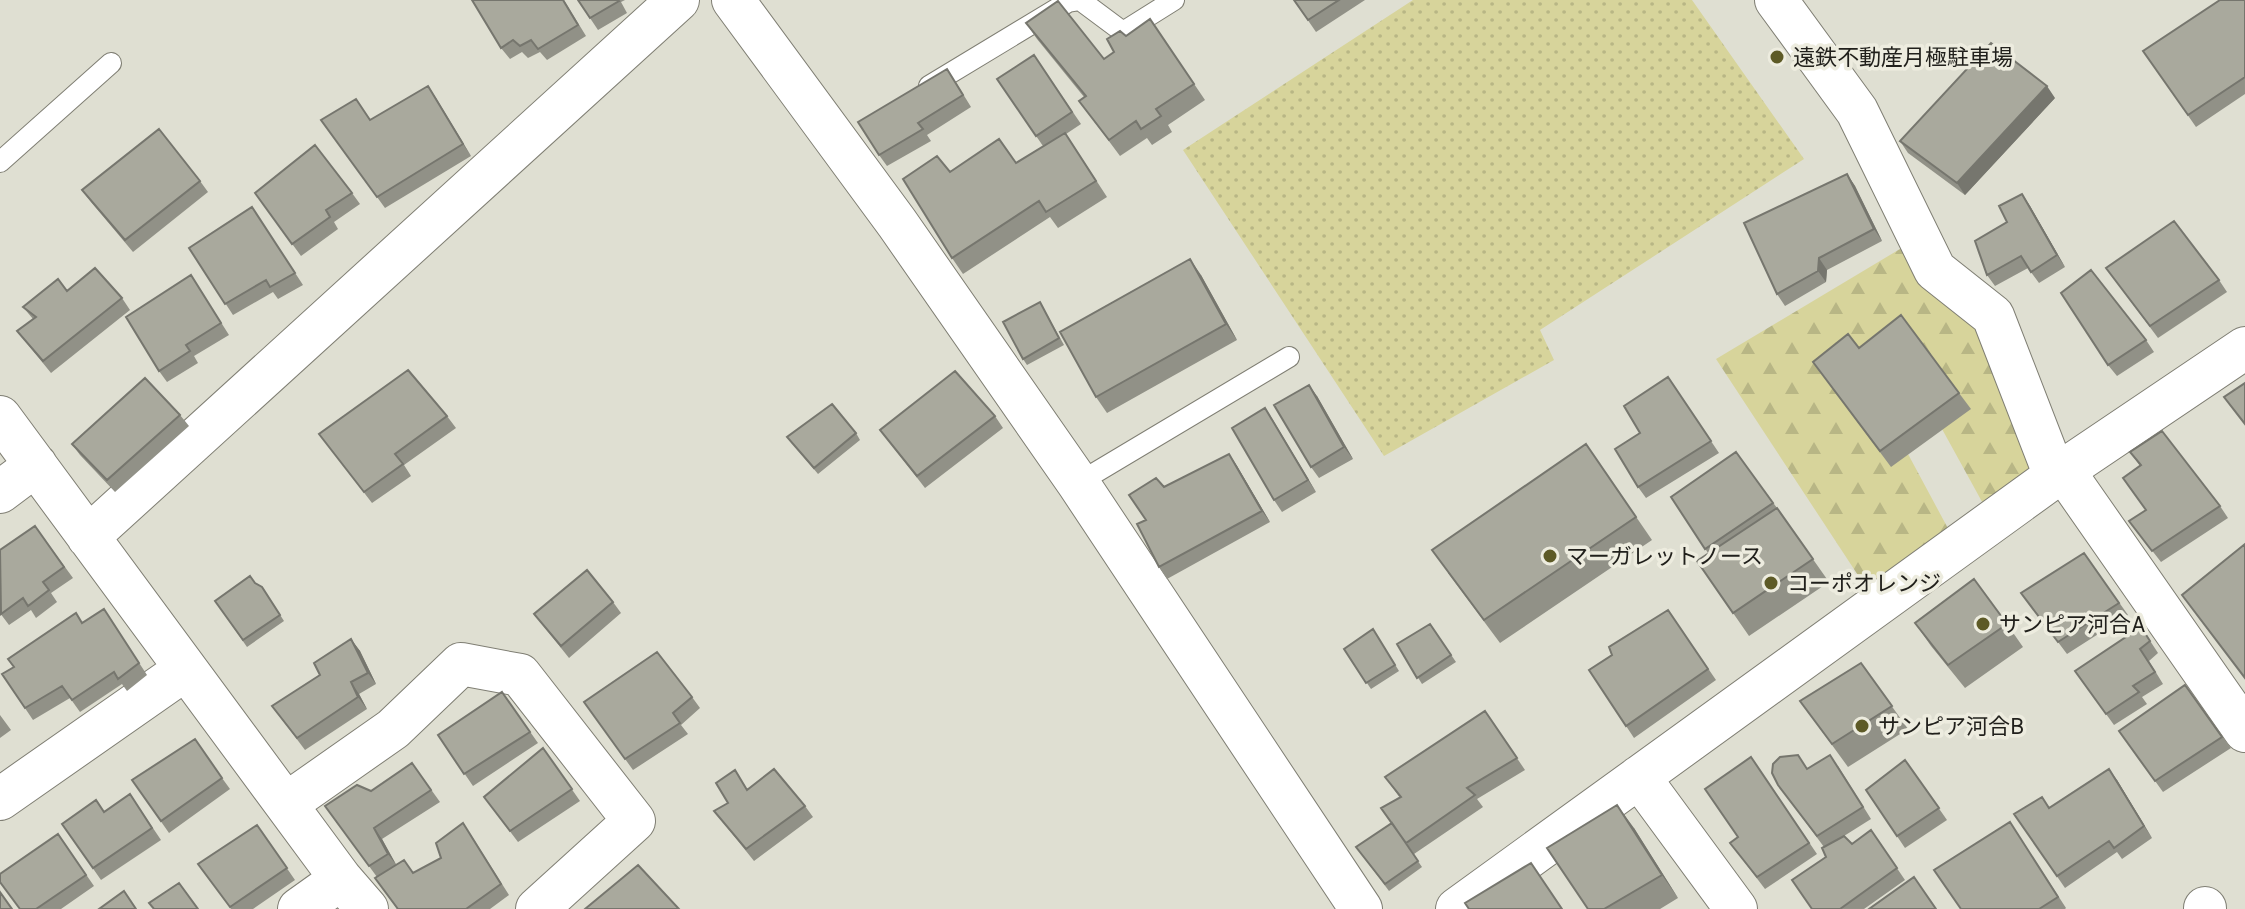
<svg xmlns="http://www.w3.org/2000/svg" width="2245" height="909" font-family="Overpass,'Noto Sans JP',sans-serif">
<defs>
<pattern id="grass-dots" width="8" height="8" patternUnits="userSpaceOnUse" patternTransform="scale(2)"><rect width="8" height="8" fill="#d7d49b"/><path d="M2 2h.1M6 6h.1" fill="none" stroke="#b8b685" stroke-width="1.8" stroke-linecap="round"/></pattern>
<pattern id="forest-firs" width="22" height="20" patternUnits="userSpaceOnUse" patternTransform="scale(2)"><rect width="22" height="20" fill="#d7d49b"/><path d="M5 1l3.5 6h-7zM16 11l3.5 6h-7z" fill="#b8b685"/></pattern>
</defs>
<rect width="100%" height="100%" fill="#dfdfd2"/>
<path fill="url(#grass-dots)" d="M1413 0H1692L1804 159 1540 330 1554 360 1384 456 1183 150Z"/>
<path fill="url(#forest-firs)" d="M1905 246 1980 324 2036 471 1986 509 1942 429 1908 454 1951 534 1869 592 1716 359Z"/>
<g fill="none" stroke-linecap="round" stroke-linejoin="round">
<defs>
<path id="service" d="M929 86 1068 2 1080 0 1123 32 1174 0
M0 162 111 63
M1078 483 1289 357"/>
<path id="minor" d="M733 0 897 223 1078 483 1361 909
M1776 0 1857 111 1935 270 1993 316 2055 476
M0 417 341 879 367 909
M2063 470 2245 731
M0 492 36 465
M88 537 678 0
M1639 777 1736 909
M0 799 186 669
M286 804 393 729 461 664 520 675 634 821 537 909
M2205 908V909
M299 909 341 879
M1457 909 2055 476 2245 348"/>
</defs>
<use href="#service" stroke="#7f7e73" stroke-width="22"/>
<use href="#minor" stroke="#7f7e73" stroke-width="44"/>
<use href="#service" stroke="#fff" stroke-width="20"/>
<use href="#minor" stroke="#fff" stroke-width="42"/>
</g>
<path fill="#919187" d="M564 0 586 36 547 60 540 52 528 58 522 52 510 59 501 48Z
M578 0H625L621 2 627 13 598 30Z
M1294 0H1365L1316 32Z
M2245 0V94L2196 127 2143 51Z
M1150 19 1205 100 1168 125 1172 132 1152 145 1147 138 1120 156 1079 101 1084 97 1037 39 1026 23 1104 59 1114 52 1126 36Z
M1034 55 1081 124 1066 134 1107 197 1058 228 1050 217 963 274 952 258 950 172 1016 163 1043 146 997 79Z
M955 81 971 107 927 135 931 141 887 166 879 155Z
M428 86 471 156 385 208 321 120H371Z
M2055 98 1965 195 1908 153 1900 141Z
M1847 174 1855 186 1882 241 1827 270 1826 282 1785 306 1777 294Z
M200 181 208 192 133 252 91 202 82 190Z
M255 193H352L360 204 334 222 338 229 301 256Z
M2022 194 2030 206 2065 267 2039 283 2028 268 1995 286 1987 275 2007 222Z
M252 207 303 285 278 299 273 292 233 315 189 248Z
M2106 268 2219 280 2227 292 2158 338Z
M191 275 229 335 194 356 198 363 167 382 159 371Z
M1201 275 1237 340 1107 413 1096 397Z
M67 291 122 298 130 310 51 373 17 331 33 319 23 307Z
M1040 302 1064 345 1027 365 1023 359Z
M2146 340 2154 352 2117 376 2108 365Z
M1859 348 1959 393 1971 409 1891 467 1813 362Z
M1668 377 1719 453 1646 498 1638 487 1640 433Z
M1317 396 1353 459 1319 478 1311 467Z
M1265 408 1316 492 1282 512 1274 500Z
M180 415 189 426 115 492 80 455 72 444Z
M447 416 456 428 404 465 411 476 372 503 319 434Z
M995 416 1003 428 925 488 880 430Z
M856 433 860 440 818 474 787 437Z
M1586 444 1652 540 1500 643 1448 573Z
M1736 452 1777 508 1829 582 1749 636 1697 561 1708 553 1671 497Z
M2130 452 2220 506 2228 518 2161 562 2129 521 2146 510 2140 466Z
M1229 454 1237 466 1270 522 1167 579 1159 567 1164 487Z
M35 526 73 578 51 593 57 602 36 618 31 610 9 625 0 613Z
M2084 553 2128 615 2067 654 2021 593Z
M256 583 262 587 284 621 247 647 215 601Z
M613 602 621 613 569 658 534 614Z
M104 609 147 675 127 691 122 684 80 712 70 698 33 720 2 674Z
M1668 610 1716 680 1634 738 1589 670 1612 655Z
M1915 623 2007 624 2023 647 1965 688 1931 646Z
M1430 624 1456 662 1422 684 1397 644Z
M2141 627 2158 653 2149 661 2163 684 2142 697 2147 704 2114 725 2075 671Z
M1373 629 1399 671 1371 689 1344 649Z
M351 639 360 651 376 684 359 694 367 709 305 750 272 706 320 675Z
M1861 663 1908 729 1848 767 1800 701Z
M2185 685 2231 748 2163 792 2119 731Z
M502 692 538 743 473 786 438 735Z
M692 697 700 708 681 725 688 734 633 770 584 702Z
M1485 711 1525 770 1477 799 1483 807 1414 854 1393 825 1422 867 1389 891 1356 847 1392 823 1400 798 1385 777Z
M0 715 11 730 0 738Z
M543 748 580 801 518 842 484 797Z
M1751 757 1817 854 1765 889 1730 843 1738 837Z
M1905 760 1947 820 1905 848 1866 790Z
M412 763 440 802 382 839 396 865 413 873 441 858 471 835 509 895 490 909H397L377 877 325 806 371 791Z
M1838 766 1871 819 1844 836 1852 844 1871 830 1905 880 1864 909H1812L1826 857 1824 847 1778 785 1807 768Z
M222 778 230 789 169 833 132 780Z
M2117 780 2152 838 2122 859 2117 852 2065 888 2014 814 2049 808Z
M747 789 805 806 813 817 754 861 714 811 728 803Z
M130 794 161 840 101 880 62 824 104 812Z
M2010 822 2066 908 2065 909H1961Z
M257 825 295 880 253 909H231L198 864Z
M1634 828 1678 898 1660 909H1588Z
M58 834 94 886 61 909H20Z"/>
<path fill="#76766e" d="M428 86 436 98 471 156 463 144Z
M2047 86 2055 98 1965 195 1957 183Z
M1847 174 1855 186 1882 241 1874 229Z
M2022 194 2030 206 2065 267 2057 255Z
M1819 258 1827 270 1826 282 1818 271Z
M1190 259 1201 275 1237 340 1226 324Z
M1309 385 1317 396 1353 459 1344 447Z
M1265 408 1273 420 1316 492 1308 480Z
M1229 454 1237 466 1270 522 1262 511Z
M351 639 360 651 376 684 368 673Z
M351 682 359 694 367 709 358 697Z
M2109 769 2117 780 2152 838 2144 826Z
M1617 805 1634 828 1678 898 1662 875Z
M374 828 382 839 397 866 388 854Z"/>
<path fill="#a9a99d" stroke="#76766e" stroke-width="2" d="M472 0H563L578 25 538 49 531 40 520 46 513 40 501 48Z
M578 0H618L619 1 590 18Z
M1294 0H1339L1308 20Z
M2220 0H2245V77L2188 115 2143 51Z
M1058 1 1104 59 1114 52 1107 39 1120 31 1126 36 1150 19 1194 84 1156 109 1161 116 1141 129 1136 121 1109 140 1079 101 1086 96 1026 23Z
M1991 43 2047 86 1957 183 1900 141Z
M1034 55 1072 112 1036 136 997 79Z
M947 69 963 95 918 123 923 129 879 155 858 122Z
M428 86 463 144 377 197 321 120 356 99 370 120Z
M159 129 200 181 125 240 82 190Z
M1065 133 1096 181 1046 212 1039 201 952 258 903 179 937 156 950 172 999 139 1016 163Z
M315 145 352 193 326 210 330 217 292 244 255 193Z
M1847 174 1874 229 1819 258 1818 271 1777 294 1744 223Z
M2022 194 2057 255 2031 272 2021 256 1987 275 1975 241 2007 222 1999 206Z
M252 207 295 273 270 287 266 280 225 304 189 248Z
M2174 221 2219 280 2150 326 2106 268Z
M1190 259 1226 324 1096 397 1060 332Z
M95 268 122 298 43 361 17 331 36 317 23 307 58 279 67 291Z
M2091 270 2146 340 2108 365 2061 293Z
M191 275 221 323 186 345 190 351 159 371 126 317Z
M1040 302 1059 338 1023 359 1003 322Z
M1901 315 1959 393 1880 451 1813 362 1848 334 1859 348Z
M408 370 447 416 395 454 403 464 364 492 319 434Z
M955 371 995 416 917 476 880 430Z
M1668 377 1711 441 1638 487 1615 449 1640 433 1624 406Z
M145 378 180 415 107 480 72 444Z
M2245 383V424L2224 397Z
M1309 385 1344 447 1311 467 1274 405Z
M832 404 856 433 814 468 787 437Z
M1265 408 1308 480 1274 500 1232 428Z
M2162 431 2220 506 2152 551 2129 521 2146 510 2123 478 2141 465 2130 452Z
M1586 444 1636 517 1484 620 1432 550Z
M1736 452 1773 503 1705 549 1671 497Z
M1229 454 1262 511 1159 567 1137 524 1146 520 1129 495 1156 478 1164 487Z
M1777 508 1813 559 1733 613 1697 561Z
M35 526 64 567 43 582 49 590 28 606 23 598 1 614 0 550Z
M2245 544V678L2182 595Z
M2084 553 2119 603 2058 642 2021 593Z
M587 570 613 602 561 646 534 614Z
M250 576 255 583 262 587 280 615 243 640 215 601Z
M1974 579 2007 624 1948 665 1915 623Z
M104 609 139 663 118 679 114 672 72 700 62 686 25 708 2 674 14 667 8 659 76 613 82 623Z
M1668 610 1708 669 1626 726 1589 670 1612 655 1609 647Z
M1430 624 1451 655 1417 678 1397 644Z
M2141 627 2150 641 2140 649 2155 672 2133 686 2139 692 2106 714 2075 671Z
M1373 629 1395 665 1366 683 1344 649Z
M351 639 368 673 351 682 358 697 297 738 272 706 320 675 314 663Z
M657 652 692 697 673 713 680 723 625 759 584 702Z
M1861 663 1892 706 1832 744 1800 701Z
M2185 685 2222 737 2155 781 2119 731Z
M502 692 530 732 464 774 438 735Z
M1485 711 1517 758 1467 788 1475 795 1406 843 1381 808 1401 797 1385 777Z
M195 739 222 778 161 821 132 780Z
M543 748 572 789 510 831 484 797Z
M1798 755 1807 769 1830 755 1863 807 1817 836 1778 785 1772 773 1773 764 1780 757Z
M1751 757 1809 843 1757 877 1730 843 1738 837 1705 789Z
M1905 760 1939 808 1897 836 1866 790Z
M412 763 431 790 374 828 388 854 369 866 325 806 357 785 371 791Z
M774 769 805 806 746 849 714 811 728 803 716 783 735 770 747 790Z
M2109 769 2144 826 2114 848 2109 841 2057 876 2014 814 2042 797 2049 808Z
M130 794 152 828 93 868 62 824 96 800 104 812Z
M1617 805 1662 875 1604 909H1588L1547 848Z
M2010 822 2058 897 2039 909H1961L1934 870Z
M463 823 501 884 466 909H398L375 878 404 860 413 873 441 858 436 843Z
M1392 823 1418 861 1385 884 1356 847Z
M257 825 287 868 230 907 198 864Z
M1871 830 1897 868 1840 909H1812L1792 880 1826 857 1822 848 1844 836 1852 844Z
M58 834 86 875 36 909H20L0 882V874Z
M1531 863 1562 909H1469L1465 903Z
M638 865 679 909H585Z
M1914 877 1936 909H1869Z
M179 883 198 909H154L149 903Z
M124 891 136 909H99Z
M0 892 12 909H0Z"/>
<g fill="#5d5a26" stroke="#edecdf" stroke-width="3">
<circle cx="1777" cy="57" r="8"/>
<circle cx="1550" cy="556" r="8"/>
<circle cx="1771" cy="583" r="8"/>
<circle cx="1983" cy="624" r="8"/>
<circle cx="1862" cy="726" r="8"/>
</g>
<g text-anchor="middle" stroke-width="7" stroke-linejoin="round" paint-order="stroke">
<g font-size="22" fill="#21201c" stroke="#edecdf" text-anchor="start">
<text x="1793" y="65">遠鉄不動産月極駐車場</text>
<text x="1566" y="564">マーガレットノース</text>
<text x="1787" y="591">コーポオレンジ</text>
<text x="1999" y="632">サンピア河合A</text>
<text x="1878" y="734">サンピア河合B</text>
</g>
</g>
</svg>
